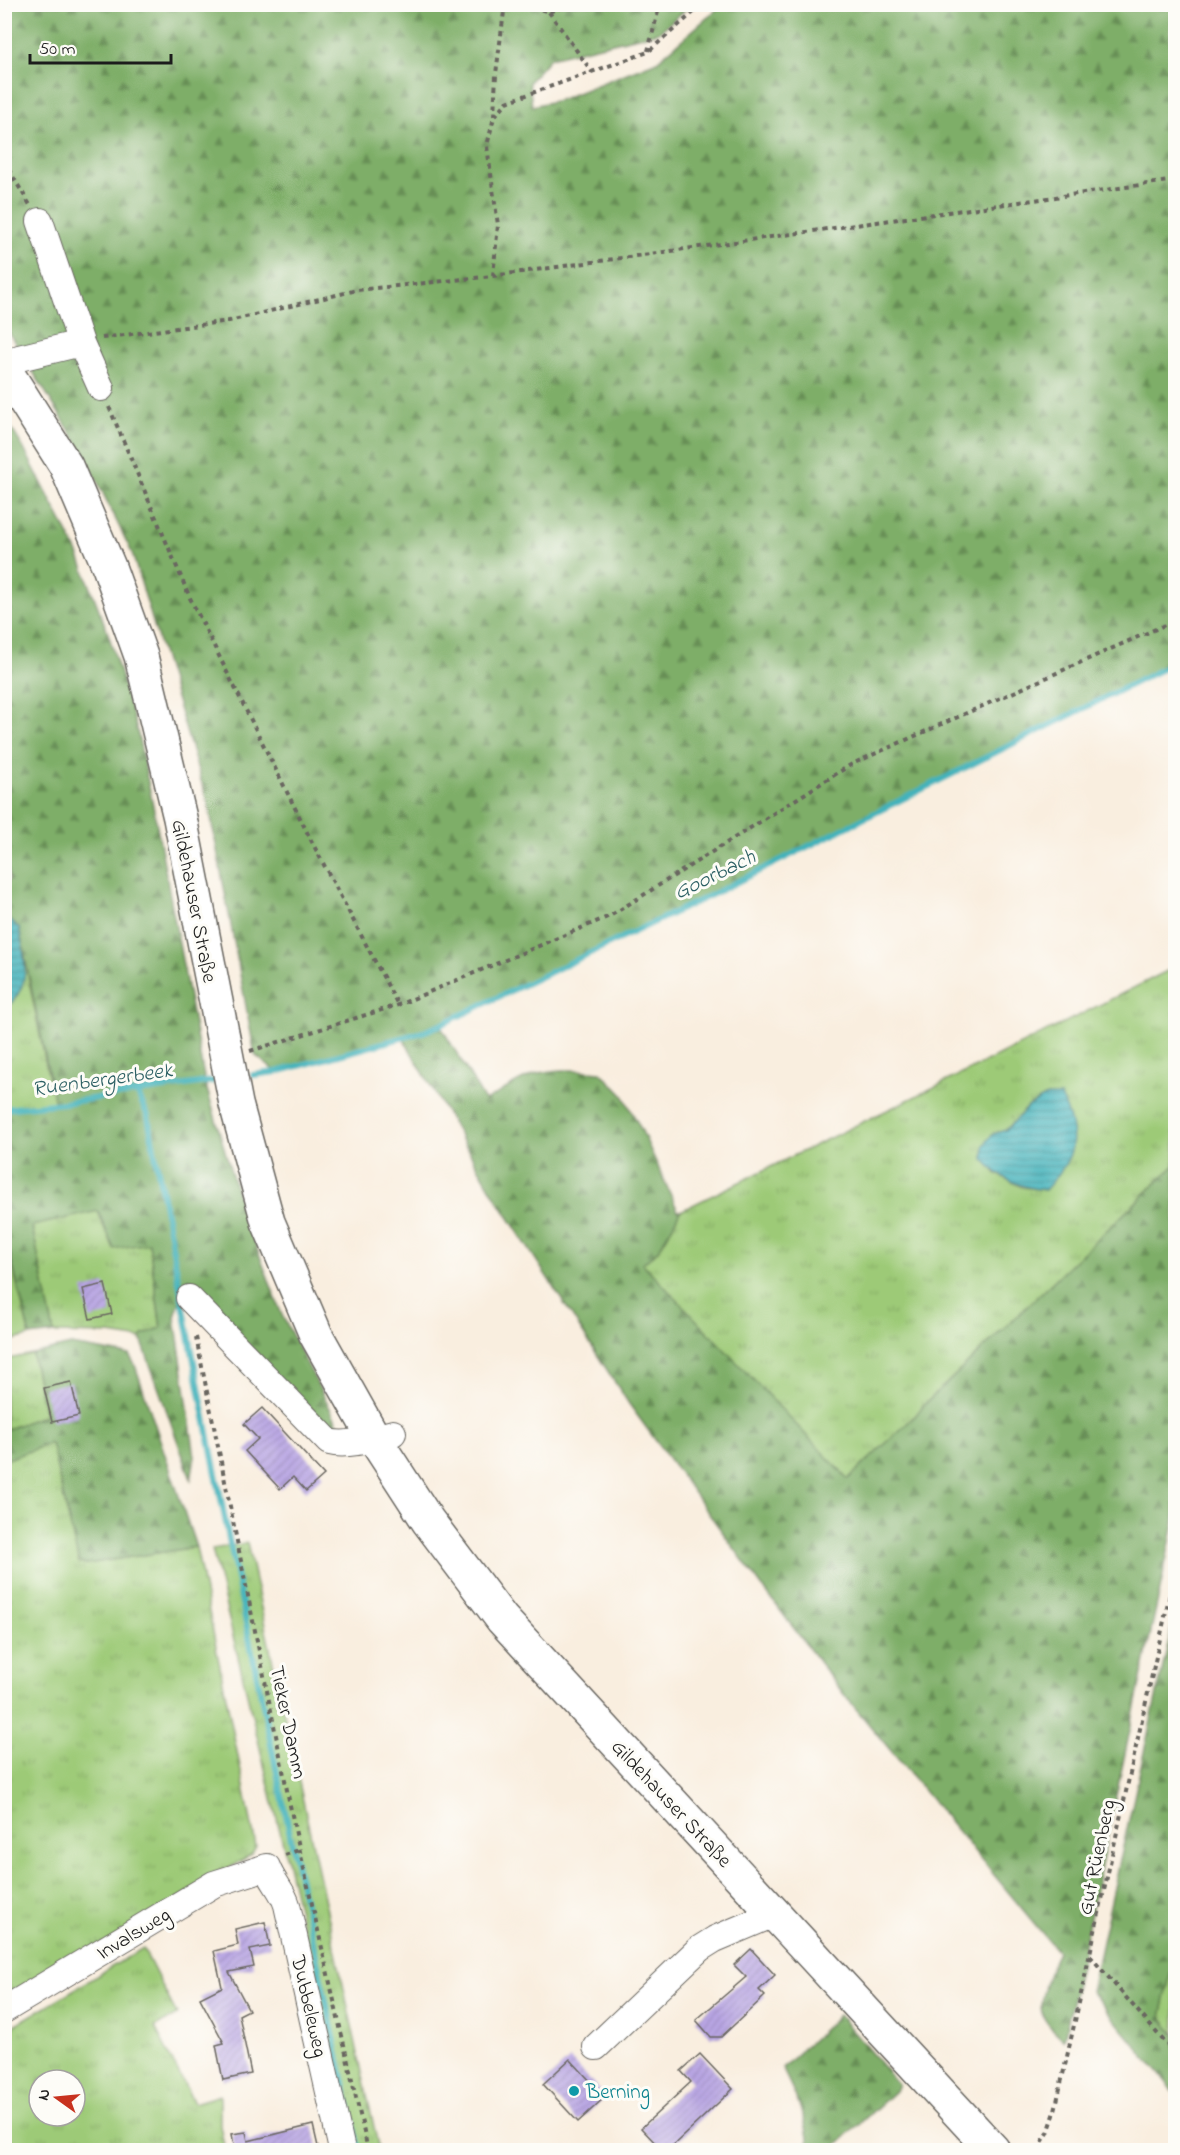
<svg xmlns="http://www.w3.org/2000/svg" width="1180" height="2155" font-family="'Indie Flower',sans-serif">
<defs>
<pattern id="grass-tufts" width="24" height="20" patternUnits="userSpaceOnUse" patternTransform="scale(1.5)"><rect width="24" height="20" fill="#9dca77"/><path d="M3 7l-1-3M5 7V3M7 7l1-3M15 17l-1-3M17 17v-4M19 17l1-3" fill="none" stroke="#87ad66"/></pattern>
<pattern id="forest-firs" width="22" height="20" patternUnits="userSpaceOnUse" patternTransform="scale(1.5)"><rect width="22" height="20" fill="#7eae68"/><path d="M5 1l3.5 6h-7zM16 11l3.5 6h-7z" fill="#668d55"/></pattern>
<pattern id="water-rules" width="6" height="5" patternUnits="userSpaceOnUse" patternTransform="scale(1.5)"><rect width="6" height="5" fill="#42b2bb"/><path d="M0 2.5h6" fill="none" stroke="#369097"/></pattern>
<pattern id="building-hatch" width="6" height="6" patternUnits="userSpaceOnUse" patternTransform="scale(1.5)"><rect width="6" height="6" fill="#b8a5e3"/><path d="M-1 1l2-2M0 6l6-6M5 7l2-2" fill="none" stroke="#9e8dc2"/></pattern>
</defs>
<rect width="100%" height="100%" fill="#fdfcf7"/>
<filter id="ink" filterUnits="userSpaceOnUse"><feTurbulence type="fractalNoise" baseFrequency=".0167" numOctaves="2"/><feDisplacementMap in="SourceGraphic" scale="12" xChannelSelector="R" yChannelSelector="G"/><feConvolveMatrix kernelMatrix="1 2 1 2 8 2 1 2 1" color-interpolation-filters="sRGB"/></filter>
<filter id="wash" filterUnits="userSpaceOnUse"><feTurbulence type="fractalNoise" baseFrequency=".008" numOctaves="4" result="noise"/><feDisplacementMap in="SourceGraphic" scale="24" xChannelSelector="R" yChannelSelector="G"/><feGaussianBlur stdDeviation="1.35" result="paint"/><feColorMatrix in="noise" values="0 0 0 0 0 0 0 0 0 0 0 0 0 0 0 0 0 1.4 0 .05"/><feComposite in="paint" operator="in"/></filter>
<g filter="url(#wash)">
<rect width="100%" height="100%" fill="#f9eedf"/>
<path fill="url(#grass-tufts)" stroke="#5c734a" stroke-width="1.5" fill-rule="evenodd" d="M25 961 51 1090 121 1081 5 1123V1009C23 993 23 983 25 961Z
M1175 967V1165L923 1406 916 1415 851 1478 847 1479 641 1262C662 1255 670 1229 680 1211L992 1059ZM1047 1096 1045 1190 1022 1187 995 1173 993 1134 1006 1130 1029 1106Z
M98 1211 105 1230 149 1242 161 1329 143 1335 141 1339 110 1334 54 1333 32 1226Z
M4 1233 30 1336 5 1342H4Z
M32 1354 45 1415 5 1430 4 1360Z
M51 1443 79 1563 86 1564 196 1547 256 1846 252 1854 5 2005V1460Z
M247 1543 379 2150H352L290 1873 212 1549Z
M143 1948 177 2015 155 2027 194 2103 220 2095V2126L225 2150H5V2031ZM39 2080H75V2116H39Z
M1175 1949V2035L1161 2017Z"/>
<path fill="url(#forest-firs)" stroke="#4d6542" stroke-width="1.5" d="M5 5H691L659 32 550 58 529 82 532 106 559 100 657 61 722 5H1173L1170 40 1173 83 1176 89 1175 662 713 894 440 1025 485 1101C503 1091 523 1076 544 1072 562 1068 583 1070 601 1072L623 1095 642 1131 678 1211H680C670 1230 662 1253 642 1263L848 1479 916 1415 923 1406 1175 1165V1519L1064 2040C1056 2032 1045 2024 1042 2013 1038 1999 1051 1965 1058 1952L842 1692 761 1585 629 1404 496 1198 403 1038 276 1072 255 1055 209 807 132 553 83 452 5 327Z
M5 418 23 447 77 551 109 636 137 730 153 805 205 1082 241 1206 282 1315 340 1428 334 1430 182 1295 175 1317 195 1457 191 1479 141 1339 143 1335 161 1328 149 1243 114 1249 98 1211 32 1226 54 1333 30 1336 5 1233V1109L55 1104 19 928 8 919H5L4 882 10 880 4 842Z
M71 1345 129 1355 135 1365 196 1547 86 1564 79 1563 51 1443 5 1460V1430L45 1415 32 1354Z
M1175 1612 1176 1949 1161 2017 1175 2035V2093L1091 1991Z
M839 2015 898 2084 895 2091 831 2150H808C811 2126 793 2090 782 2068Z"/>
<path fill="url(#water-rules)" stroke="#2f676c" stroke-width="1.5" d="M5 919H8L19 928C25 960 33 985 5 1009Z
M1047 1096H1061C1080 1139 1077 1155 1045 1190 1020 1187 1001 1180 984 1160V1145L993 1134 1006 1130 1029 1106Z"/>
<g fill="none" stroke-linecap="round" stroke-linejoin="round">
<path stroke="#42b2bb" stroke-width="6" d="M253 1075 276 1072 423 1032 440 1025 713 894 1176 662
M137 1092 148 1116C211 1462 282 1807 359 2150
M4 1109 64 1103 213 1081"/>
</g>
<g id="blocks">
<path fill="url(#building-hatch)" d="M105 1284 112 1314 90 1319 83 1289Z
M71 1382 79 1416 52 1422 44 1388Z
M262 1408 324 1475 306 1491 293 1477 280 1489 245 1451 258 1439 244 1424Z
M265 1922 270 1946 250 1950 254 1967 229 1972 249 2010 239 2015 251 2074 223 2080 216 2045 224 2043 200 1998 222 1987 214 1951 238 1945 235 1929Z
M751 1949 775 1975 759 1990 765 1996 721 2037H711L696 2020 746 1977 734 1965Z
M700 2054 733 2089 667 2151H663L641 2128 691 2082 681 2071Z
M570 2059 605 2097 578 2122 543 2084Z
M313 2125 319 2151H235L232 2134 246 2132 248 2141Z"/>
</g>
</g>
<g filter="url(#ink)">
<use href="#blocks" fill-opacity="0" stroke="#696660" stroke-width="1.5"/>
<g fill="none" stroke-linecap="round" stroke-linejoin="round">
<defs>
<path id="minor" d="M40 221 81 343 101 388
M5 368 19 358 81 343
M189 1298 329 1442C349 1447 374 1438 393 1433
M4 2010 214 1884 267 1867C272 1881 283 1891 287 1905L342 2150
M596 2047 699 1949 715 1939 774 1914"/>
<path id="major" d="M4 368 66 466 109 567 141 656 180 818 236 1104 268 1222 316 1335 374 1438 428 1521 502 1619 993 2150"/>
</defs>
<use href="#minor" stroke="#696660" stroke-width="28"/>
<use href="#major" stroke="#696660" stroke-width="36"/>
<path stroke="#696660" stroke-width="4" stroke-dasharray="4.5 4.5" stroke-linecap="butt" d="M524 4 549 12 571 4
M549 12 592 72
M648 51 660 4
M494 116 496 74 505 4
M4 162 30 205
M493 276 498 225 487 146 494 117 507 102 648 52 703 4
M102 338 229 321 357 290 493 276 1176 180
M109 407 190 598 314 846 398 1005
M250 1051 398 1005 610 916 852 764 1176 620
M196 1337 294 1825 368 2150
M285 1855 301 1849
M1090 1956 1176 2055
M1037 2150 1048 2133 1054 2115 1176 1567"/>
<use href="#minor" stroke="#fff" stroke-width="26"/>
<use href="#major" stroke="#fff" stroke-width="33"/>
</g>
</g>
<circle fill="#0f9aa8" stroke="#fdfcf7" stroke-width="2" cx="574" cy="2091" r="6"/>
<g text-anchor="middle" stroke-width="6" stroke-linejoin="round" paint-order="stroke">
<g font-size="21" fill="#1c1c1c" stroke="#fdfcf7">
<text transform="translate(195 901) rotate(79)" y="7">Gildehauser Straße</text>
<text transform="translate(289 1722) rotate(78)" y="7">Tieker Damm</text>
<text transform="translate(672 1803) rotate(47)" y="7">Gildehauser Straße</text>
<text transform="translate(1096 1857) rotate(-78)" y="7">Gut Rüenberg</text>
<text transform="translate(133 1933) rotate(-31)" y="7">Invalsweg</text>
<text transform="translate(310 2006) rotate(77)" y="7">Dubbeleweg</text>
</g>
<g font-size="21" fill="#0d838f" stroke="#fdfcf7" text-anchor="start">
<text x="586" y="2098">Berning</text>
</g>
<g font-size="22" font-style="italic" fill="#2d6064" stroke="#fdfcf7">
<text transform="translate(714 873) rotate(-26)" y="8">Goorbach</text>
<text transform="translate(102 1078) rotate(-8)" y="8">Ruenbergerbeek</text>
</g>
</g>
<rect width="1180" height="2155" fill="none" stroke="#fdfcf7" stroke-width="24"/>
<g transform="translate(57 2098) rotate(285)"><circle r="28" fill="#fdfcf7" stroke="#a3a29f" stroke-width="1.5"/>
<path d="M0-4.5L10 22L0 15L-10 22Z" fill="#c8321e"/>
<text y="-9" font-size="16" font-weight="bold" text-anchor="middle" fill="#1c1c1c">N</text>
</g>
<path d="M30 54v9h141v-9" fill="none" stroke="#1c1c1c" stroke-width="3"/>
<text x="39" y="54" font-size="18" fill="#1c1c1c" stroke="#fdfcf7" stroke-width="4.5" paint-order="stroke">50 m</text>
</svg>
